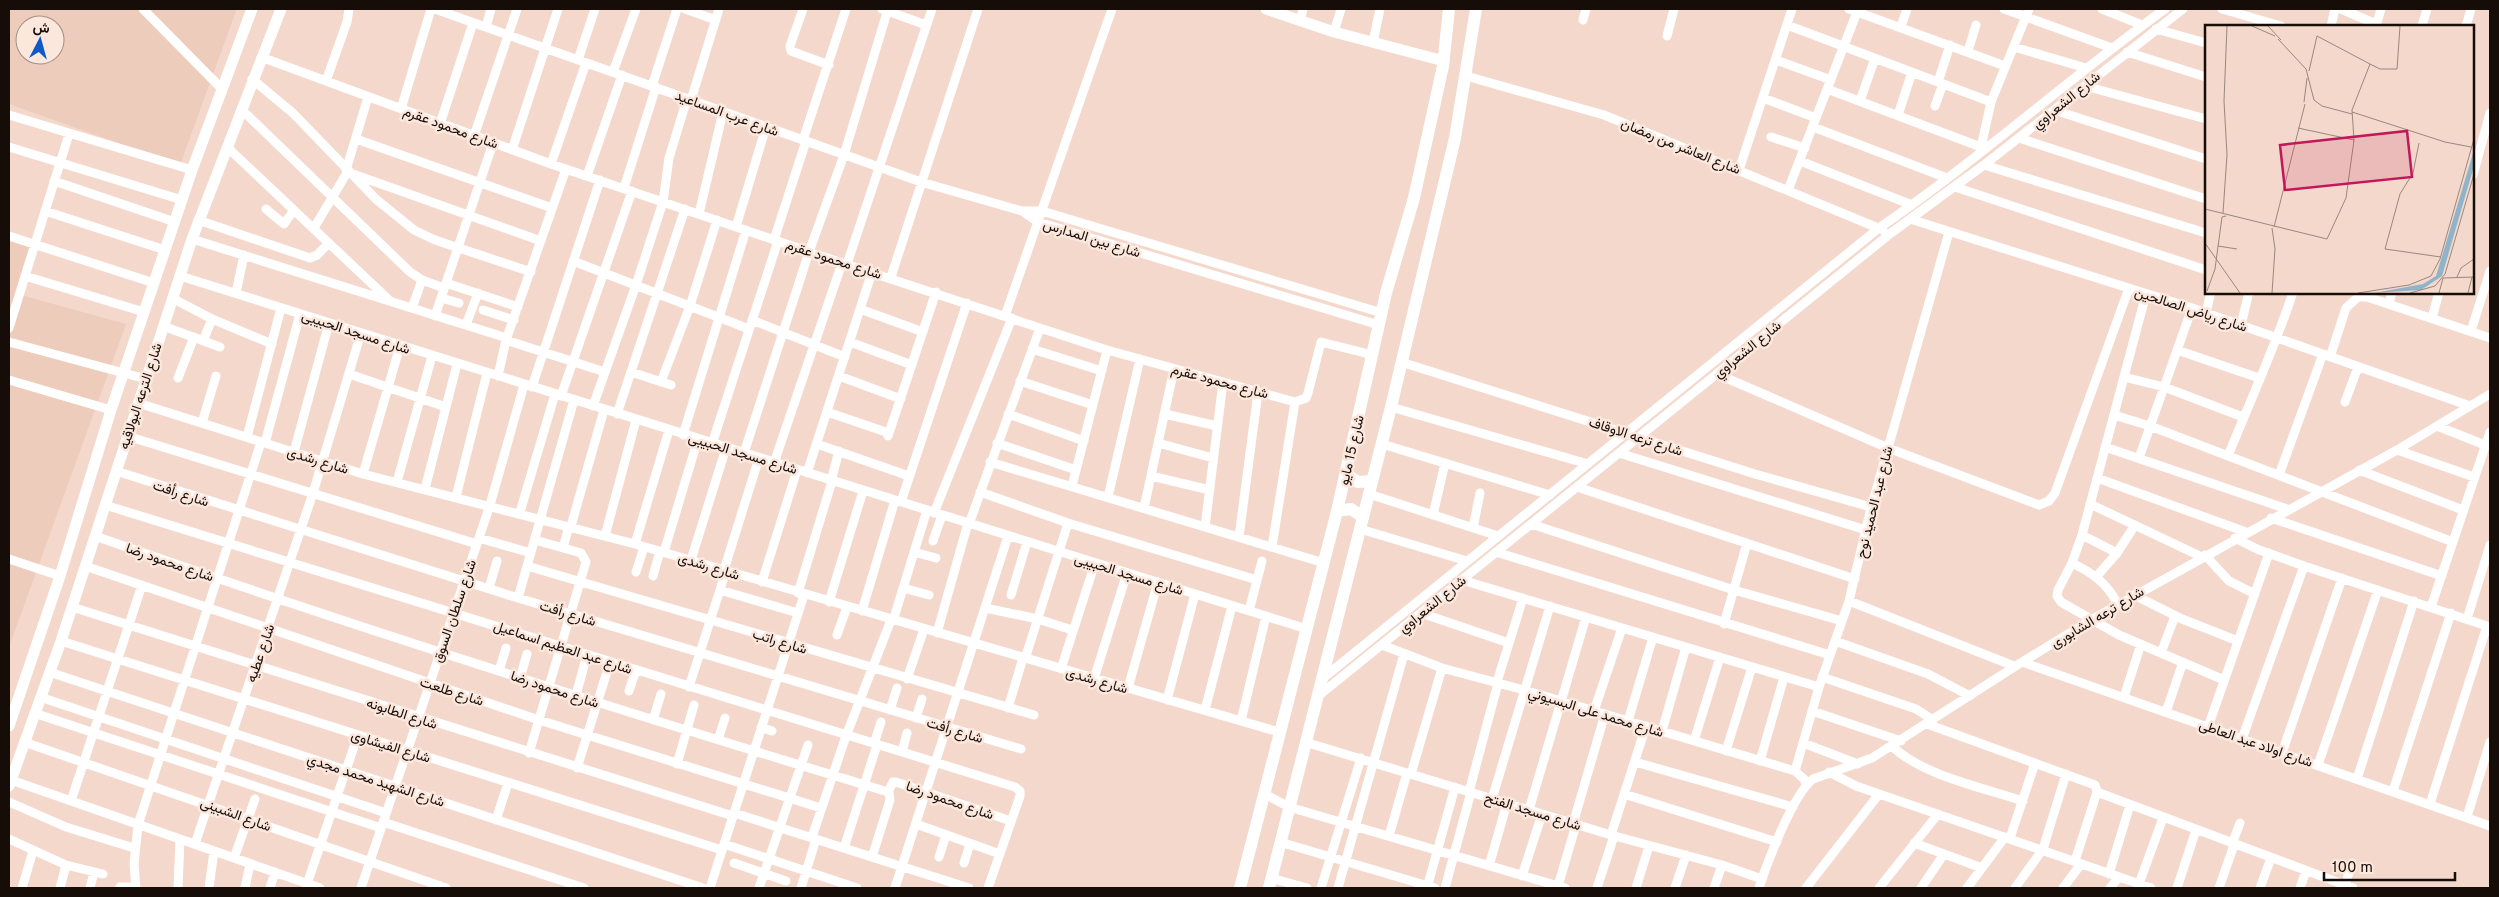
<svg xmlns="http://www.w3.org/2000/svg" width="2499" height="897" font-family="Overpass,Vazirmatn,sans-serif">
<rect width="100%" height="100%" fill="#f3d8cb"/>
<path fill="#edccbb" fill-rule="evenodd" d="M9 9H229L236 11 180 165 9 104ZM25 25H55V55H25Z
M9 233 33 241 17 294 126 324 9 647Z"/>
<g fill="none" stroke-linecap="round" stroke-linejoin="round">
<path stroke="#fff" stroke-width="9" d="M143 9 221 88
M435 9 921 182 1022 211H1042L1382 313
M685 9 716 20
M803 9 790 46 791 51 829 65
M882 9 926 25
M1849 9 2005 66
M2004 9 2112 48
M2102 9 2142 25
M2222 9 2281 26
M2341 9 2376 24
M1583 20 1586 9
M1300 21 1303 9
M1787 25 1991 102
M2331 26 2335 9
M2376 26 2381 9
M2422 26 2427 9
M2466 26 2471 9
M486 27 491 9
M1901 27 1907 9
M2156 29 2206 43
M1334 32 1341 9
M1667 36 1674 9
M1373 42 1380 9
M2014 47 2086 68
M1968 51 1976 25
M2127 52 2206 77
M261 57 551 164 842 263 1107 350 1295 402 1306 398 1308 393 1321 342 1373 355
M578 60 595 9
M1776 60 1831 80
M613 72 636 9
M1466 76 1604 115 1883 230
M252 79 294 114 377 200 414 230 435 240 531 272
M326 81 347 22 349 9
M1938 82 1950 45
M652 86 677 9
M2085 86 2206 119
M1827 89 1981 147
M1763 98 1816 118
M691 100 719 9
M1860 101 1875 58
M1935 106 1943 84
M241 109 410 272 422 280 444 288
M401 109 431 9
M2054 110 2206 159
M9 115 192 170
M1898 115 1912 72
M440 124 473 23
M1813 127 1947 178
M474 136 517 9
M1771 137 1805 148
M2019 138 2206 199
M356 139 552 208
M803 140 846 9
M9 147 182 200
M227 147 388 299
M512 150 558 9
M1980 152 1991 102 2029 9
M1800 161 1912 205
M551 164 586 63
M1984 165 2206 233
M346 170 368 97
M1739 170 1792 9
M353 174 541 241
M2473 175 2490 113
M587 176 622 75
M54 181 175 222
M1955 187 2206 270
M624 188 656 87
M1788 190 1857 12
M266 209 284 224 294 210
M45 211 165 250
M1022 211 1038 222 1379 325
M699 214 723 112
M1910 219 2192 308 2470 406
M198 220 310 258 317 255 329 243
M736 227 766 127
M314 228 348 171
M9 236 154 283
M192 239 507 338
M774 240 806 141
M573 261 749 329
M847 264 932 9
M25 276 144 312
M180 276 1307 629
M891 277 978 9
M446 283 518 307
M236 293 244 255
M2146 294 2082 535 2072 563 2058 590 2057 596 2061 602 2119 635 2224 680
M172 298 212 319 272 344
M441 298 459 303
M2389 304 2392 292
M412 308 422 280
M860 309 923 332
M483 310 514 320
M2206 313 2211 292
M435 316 493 143
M1005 316 1112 9
M2432 318 2439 292
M752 320 845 357
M466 325 478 293
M2241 325 2249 292
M163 326 220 347
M9 328 69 134
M2471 331 2490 271
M506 340 605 372
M203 341 212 319
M9 342 146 379
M850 342 912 365
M1032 349 1102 371
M2177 350 2259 378
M2330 357 2346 308 2358 297H2367L2490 338
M1401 362 1755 474 1871 507
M631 372 671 385
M349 374 446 407
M1717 374 1888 448 2039 505 2049 501 2055 493 2129 288
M498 376 506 340 566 169
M839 376 901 399
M2124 377 2164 387 2243 417
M178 378 194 337
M9 380 111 410
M1020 381 1093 405
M661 382 690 306 717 220
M532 387 600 180
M561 396 632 191
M2345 402 2358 367
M138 403 363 474 635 544 1279 732
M593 406 636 285 663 202 669 158 687 99
M1391 407 1588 464
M827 412 889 433
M617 414 685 209
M1008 414 1084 441
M1165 414 1217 426
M2114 415 2150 426 2453 542
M202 423 216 376
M2437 426 2485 445
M683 435 746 230
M127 436 477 544
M888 436 936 292
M247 437 281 308
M265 443 300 314
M997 443 1076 470
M1158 443 1213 458
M712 444 778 241
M817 444 909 476
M1382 444 1550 495
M2105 447 2287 509
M2397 450 2474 477
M294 452 329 323
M744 453 809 252 844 155 888 9
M1619 453 1866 530
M2228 456C2250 401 2275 348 2293 292
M2139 458 2192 308
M990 462 1324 563
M774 463 842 263
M2359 470 2463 510
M116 471 518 598 1021 749
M807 473 872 272
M363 474 400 346
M2279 475 2323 354
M1151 476 1210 490
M2097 478 2246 532
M831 481 839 451
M397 482 432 356
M1072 486 1107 350
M1577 487 1855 579
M425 489 457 364
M980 492 1068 523 1257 580
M1369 494 1498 536
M456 497 487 373
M1108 497 1140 359
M901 502 967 303
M2090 504 2202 557
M105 505 1015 787 1020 791V796L988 888
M1144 508 1174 369
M520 512 555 394
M934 513 1012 318
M1433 515 1445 463
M2271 518 2442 576
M969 524 1040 328
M1531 524 1734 590 1842 621
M571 526 604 410
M1205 527 1223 382
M1473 528 1480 493
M1360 529 1467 561
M2082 535 2117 553
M95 536C357 628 622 711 888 792L893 782H896L1011 821
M605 536 636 420
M1239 537 1258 392
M479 538 531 553
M2235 538 2257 549 2304 566 2490 627
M933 541 942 515
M635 544 669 430
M1272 547 1295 402
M563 548 569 526
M664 552 698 439
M914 552 936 558
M1496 552 1830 655
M2205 555 2229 581 2255 594
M9 559 60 576
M691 560 726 448
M2072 563C2093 573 2108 584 2118 605
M85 566 539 720 821 808
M527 566 1034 715
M724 570 759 458
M636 572 644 547
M653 576 660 551
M2097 576 2117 553 2135 525
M1462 580 1819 687
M762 582 797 470
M489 588 497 561
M903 588 929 595
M720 590 798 613
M798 593 832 481
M1011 595 1027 542
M2134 595 2182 619 2238 641
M518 598 574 400
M1849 601 2014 666
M829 602 863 491
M72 607 733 816
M2431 607 2490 432
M985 608 1038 619 1072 630
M862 611 895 500
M1249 611 1262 561
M1421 613 1509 643
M2467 619 2490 545
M893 621 927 510
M1724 624 1747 543
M937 633 968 523
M837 635 847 607
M61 641 722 850
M1835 641 1928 674 1970 696
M1382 645 1442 668 1524 690 1795 771 1804 779 1806 784
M2161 653 2175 616
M1025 659 1068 523
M2022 662 2490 826
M1061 669 1095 563
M499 671 506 648
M49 672 703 888
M1822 677 1916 709 1933 720
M520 678 527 654
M907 679 924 629
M1094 679 1127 573
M1322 679 1879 228C1978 160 2068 79 2165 9
M1497 682 1523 598
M689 687 726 571
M1128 688 1158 582
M629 691 636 670
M576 695 587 655
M40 697 386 813
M1317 697 1891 233 1984 165 2183 9
M2124 697 2141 644
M1167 700 1195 594
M1008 708 1023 658
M890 710 897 688
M1205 710 1232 606
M1594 711 1622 628
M1812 711 1901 741
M2166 712 2183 662
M34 713 381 828
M916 718 922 699
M653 720 661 694
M1241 721 1266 616
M1628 721 1653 637
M1927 724 2095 785 2097 792 2075 861
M761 727 772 731
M2208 727 2269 553
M1662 731 1686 647
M2242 739 2304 566
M718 740 725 718
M1694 741 1720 657
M24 742 446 888
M1305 742 1611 835 1722 865 1762 879
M1803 743 1858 764
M874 744 881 722
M1892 746C1921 775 1984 788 2023 801
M1726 751 1752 667
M902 752 907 733
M529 753 586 562 581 553 535 540
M2282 753 2342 578
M1760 761 1784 677
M1635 762 1793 807
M677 764 694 705
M2318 765 2378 590
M577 768 610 662
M1795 771 1819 687 1849 601 1870 512 1949 232
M1829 772 1856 786 2151 888
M1411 774 1442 668
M2357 779 2414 601
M11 780 320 888
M2393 791 2451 613
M1469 792 1498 683
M2097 792 2353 888
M1263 793 1289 807 1565 888
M1624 794 1777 842
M1492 799 1550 606
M71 801 142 585
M9 802 66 827 134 848
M2430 804 2487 626
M1529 810 1586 617
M734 813 969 888
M2467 817 2490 742
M496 820 508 783
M383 822 584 888
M916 824 1000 854
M1573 824 1605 714
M1611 835 1646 726
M1389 836 1407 773
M812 837 846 736 891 620
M2010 838 2035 763
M9 839 66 865 103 874
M1280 842 1435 888
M1914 843 1982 868
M195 844 313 493 361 333
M724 844 857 888
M2232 844 2240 823
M844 848 877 745
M872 857 890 800 889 792
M939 857 946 835
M234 858 255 799
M734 863 786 881
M964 863 970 844
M1489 866 1507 803
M2109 874 2130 805
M1522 876 1542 814
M1271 878 1307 888
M307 884 358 735
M2139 884 2163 818
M1558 886 1576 825
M120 887H136
M22 888 33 851
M60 888 66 865
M90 888 94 872
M136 888 134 864 138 825 261 442
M178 888 180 839
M209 888 214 851
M245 888 250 864
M270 888 275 872
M361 888 490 505 524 385
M710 888 804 595
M759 888 808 745
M801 888 816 839
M895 888 1008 536
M1321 888 1361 758
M1338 888 1404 654
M1427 888 1455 787
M1445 888 1471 792
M1597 888 1614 836
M1636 888 1649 846
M1675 888 1686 855
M1714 888 1722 865
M1759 888C1767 863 1793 794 1813 779L1872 758 2022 662 2091 620 2397 450 2490 394
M1806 888 1879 794
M1879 888 1938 814
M1921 888 1944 854
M1967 888 2005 837
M2015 888 2043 849 2066 774
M2063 888 2081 864
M2110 888 2119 877
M2177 888 2196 830
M2219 888 2234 845
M2260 888 2271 858
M2300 888 2306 871
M2344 888 2352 863"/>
<path stroke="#fff" stroke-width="11" d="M1266 9 1334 32 1444 61
M9 726 60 576 111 410 192 170 252 9
M9 786 61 641 192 239 281 9"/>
<path stroke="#fff" stroke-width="12" d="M1346 474 1358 482 1372 481
M1337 511 1351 509 1363 517
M1240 888 1337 511 1386 293 1414 198 1443 66 1449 9
M1269 888 1391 407 1455 138 1476 9"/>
</g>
<g text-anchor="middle" stroke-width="5" stroke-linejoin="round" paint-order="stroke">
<g font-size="14" fill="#160d09" stroke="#fce7dc">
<text transform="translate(2066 100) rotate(-39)" y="5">شارع الشعراوي</text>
<text transform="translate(727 113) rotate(20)" y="5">شارع عرب المساعيد</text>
<text transform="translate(451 127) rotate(20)" y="5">شارع محمود عقرم</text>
<text transform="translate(1681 146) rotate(22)" y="5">شارع العاشر من رمضان</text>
<text transform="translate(1092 238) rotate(17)" y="5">شارع بين المدارس</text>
<text transform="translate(834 259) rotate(18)" y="5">شارع محمود عقرم</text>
<text transform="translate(2191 309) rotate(18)" y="5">شارع رياض الصالحين</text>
<text transform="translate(356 332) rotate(18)" y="5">شارع مسجد الحبيبى</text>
<text transform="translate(1747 349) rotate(-39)" y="5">شارع الشعراوي</text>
<text transform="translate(1220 381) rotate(15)" y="5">شارع محمود عقرم</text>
<text transform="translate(140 396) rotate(-72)" y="5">شارع الترعه البولاقيه</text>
<text transform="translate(1636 436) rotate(18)" y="5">شارع ترعه الاوقاف</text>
<text transform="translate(1351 450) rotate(-77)" y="5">شارع 15 مايو</text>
<text transform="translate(743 453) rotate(17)" y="5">شارع مسجد الحبيبى</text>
<text transform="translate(318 460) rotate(17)" y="5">شارع رشدى</text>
<text transform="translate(181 493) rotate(18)" y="5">شارع رأفت</text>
<text transform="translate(1874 502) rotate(-76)" y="5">شارع عبد الحميد نوح</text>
<text transform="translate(170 562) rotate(19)" y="5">شارع محمود رضا</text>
<text transform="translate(709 566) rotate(17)" y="5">شارع رشدى</text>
<text transform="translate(1129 574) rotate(17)" y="5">شارع مسجد الحبيبى</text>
<text transform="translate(1432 604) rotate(-39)" y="5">شارع الشعراوي</text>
<text transform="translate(454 611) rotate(-71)" y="5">شارع سلطان السوق</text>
<text transform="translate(568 613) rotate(17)" y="5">شارع رأفت</text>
<text transform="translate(2097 617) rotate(-31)" y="5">شارع ترعه الشابورى</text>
<text transform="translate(780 641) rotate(17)" y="5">شارع راتب</text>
<text transform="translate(563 647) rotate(18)" y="5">شارع عبد العظيم اسماعيل</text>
<text transform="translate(260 653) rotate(-71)" y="5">شارع عطيه</text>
<text transform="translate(1097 680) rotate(16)" y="5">شارع رشدى</text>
<text transform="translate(555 689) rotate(18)" y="5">شارع محمود رضا</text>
<text transform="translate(452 691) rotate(18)" y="5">شارع طلعت</text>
<text transform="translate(1596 712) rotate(17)" y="5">شارع محمد على البسيوني</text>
<text transform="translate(402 713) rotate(18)" y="5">شارع الطابونه</text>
<text transform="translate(955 730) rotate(17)" y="5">شارع رأفت</text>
<text transform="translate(2256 743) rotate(19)" y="5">شارع اولاد عبد العاطى</text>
<text transform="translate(391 746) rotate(17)" y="5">شارع الفيشاوى</text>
<text transform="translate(376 780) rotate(18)" y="5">شارع الشهيد محمد مجدي</text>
<text transform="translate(950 800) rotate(19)" y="5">شارع محمود رضا</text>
<text transform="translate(1533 811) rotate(17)" y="5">شارع مسجد الفتح</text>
<text transform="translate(236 814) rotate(20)" y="5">شارع الشبينى</text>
</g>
</g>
<g transform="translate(2205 25)">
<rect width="269" height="269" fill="#f3d8cb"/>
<path d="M269 125V141L237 251 216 265 169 268 218 259 231 251Z" fill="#8fb4c9"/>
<path fill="none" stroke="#9b877d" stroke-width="1" d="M47 1 70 11M63 1 76 15M73 14 101 44 109 75 117 81 147 89M104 46 112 11 165 39M99 77 102 53M147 87 240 117 266 122M93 103 149 115M214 118 208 148 195 169 180 224 236 232M0 184 122 214 141 173 149 115 147 85 165 39 175 44H192L195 1M18 188 22 130 19 76 22 1M69 202 100 79M0 218 35 268M13 221 32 224M252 252 256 243 269 234M2 266 10 244 17 192 21 191M67 268 70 224 67 203M153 268 204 260 226 251 235 234 269 114M205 268 230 261 240 249 269 149M234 268 238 253 269 252M263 268 267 252"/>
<path fill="#c2185b" fill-opacity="0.15" stroke="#c2185b" stroke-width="2.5" d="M202 106 207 152 80 165 75 120Z"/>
<rect width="269" height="269" fill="none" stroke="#160d09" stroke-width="2.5"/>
</g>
<rect width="2499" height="897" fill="none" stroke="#160d09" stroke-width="20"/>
<g transform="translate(40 40) rotate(6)"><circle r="24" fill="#fce7dc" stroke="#a09088"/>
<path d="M0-4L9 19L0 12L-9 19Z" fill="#0f5bc5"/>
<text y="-8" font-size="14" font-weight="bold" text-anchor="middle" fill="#160d09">ش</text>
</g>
<path d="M2324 872v8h131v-8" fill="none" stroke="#160d09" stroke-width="2.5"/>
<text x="2332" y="872" font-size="15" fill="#160d09" stroke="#fce7dc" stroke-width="4" paint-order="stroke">100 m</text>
</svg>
